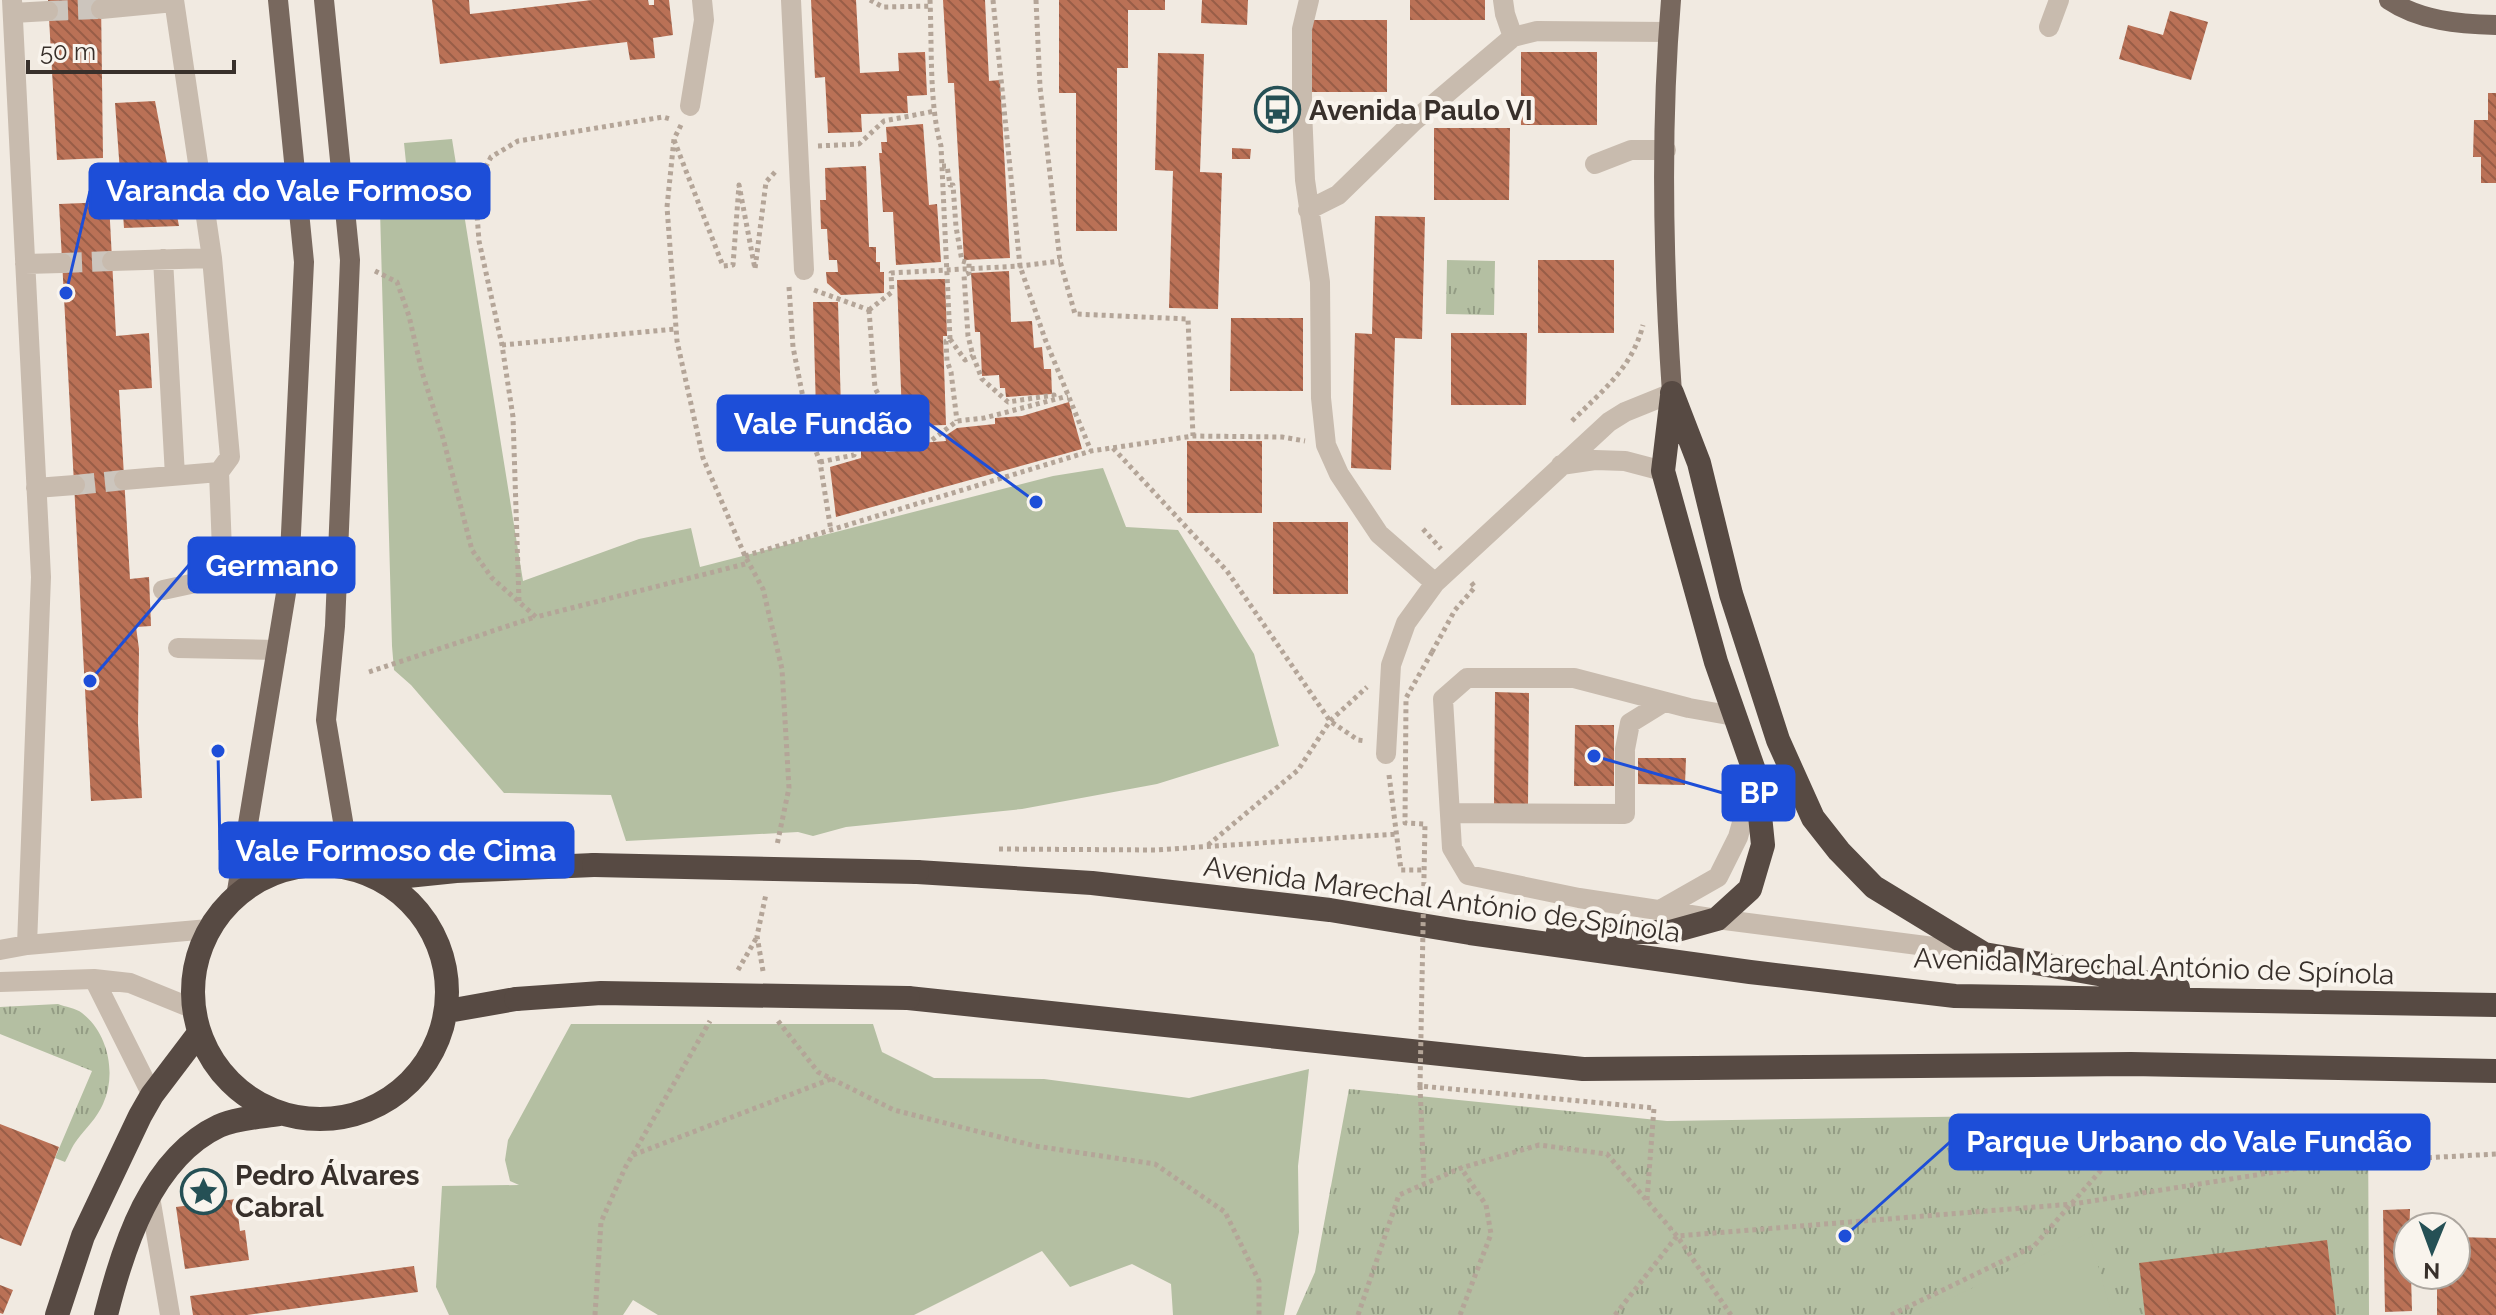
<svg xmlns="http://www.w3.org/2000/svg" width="2496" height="1315" font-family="Raleway,sans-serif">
<defs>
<pattern id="grass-tufts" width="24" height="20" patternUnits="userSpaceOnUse" patternTransform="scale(2)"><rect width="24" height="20" fill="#b4bfa2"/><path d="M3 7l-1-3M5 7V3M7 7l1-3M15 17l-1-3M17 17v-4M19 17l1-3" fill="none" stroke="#939c84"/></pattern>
<pattern id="building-back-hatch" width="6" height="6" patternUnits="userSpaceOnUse" patternTransform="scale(2)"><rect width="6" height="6" fill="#ba7156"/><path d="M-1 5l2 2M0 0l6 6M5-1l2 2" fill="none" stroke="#985d47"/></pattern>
</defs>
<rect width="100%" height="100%" fill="#f1eae1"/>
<path fill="url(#grass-tufts)" d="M1447 260 1495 261 1494 315 1446 314Z
M58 1004C65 1007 76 1008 82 1013 108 1033 117 1074 103 1104 97 1118 86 1128 77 1140 72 1146 69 1155 65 1162L55 1158 92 1071 0 1034V1007Z
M1349 1089 1667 1121 2137 1114 2368 1121 2369 1315H1296L1315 1272Z"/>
<path fill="#b4bfa2" d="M452 139 523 581 639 539 691 528 700 567 1053 476 1103 468 1126 527 1178 530 1254 654 1279 746 1157 784 1022 809 846 827 813 836 798 832 626 841 611 795 504 793 411 685 394 670 392 646 380 210 410 202 404 143Z
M571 1024H873L882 1052 934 1078 1044 1079 1189 1098 1309 1069 1298 1166 1299 1232 1284 1315H1173L1171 1284 1132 1264 1070 1287 1042 1251 914 1315H658L633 1300 623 1315H449L436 1287 442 1186 519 1185 510 1181 505 1160 508 1140Z
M1539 1145 1607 1154 1677 1236 1615 1315H1460L1491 1234 1461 1168Z
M2089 1233 2112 1315H1915Z"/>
<path fill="url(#building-back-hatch)" d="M48 0H101L103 158 57 160Z
M432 0H469L470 14 592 0H648L649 5H654V0H669L673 35 653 38 655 58 630 60 627 42 440 64Z
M811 0H856L860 73 899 71 898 53 925 52 927 95 907 96 908 113 861 114 862 132 828 133 825 77 815 78Z
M943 0H985L989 81 1000 80 1010 258 964 260 954 83H948Z
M1059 0H1165V10H1128V68H1117V231H1076V93H1059Z
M1202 0H1248L1247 25 1201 23Z
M1410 0H1485V20H1410Z
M2170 11 2208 22 2191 80 2119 59 2128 25 2163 35Z
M1311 20H1387V92H1311Z
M1521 52H1597V125H1521Z
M1158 53 1204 54 1200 172 1222 173 1218 309 1169 308 1173 171 1155 170Z
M2488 93H2496V183H2481V157H2473L2474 120H2488Z
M155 101 179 226 124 228 115 103Z
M923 124 929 205 937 204 941 262 896 265 893 212H883L879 153H882L881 142H887L886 127Z
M1434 128H1510L1509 200H1434Z
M1232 148 1251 149 1250 159H1232Z
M866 166 869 247H876V262H880V272H884V293L841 295 827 283 826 272H838L837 260H829L827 229H821L820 200H826L825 168Z
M109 202 116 336 149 333 152 388 119 390 130 579 149 577 151 626 136 627 139 649 138 723 142 798 91 801 59 204Z
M1375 216 1425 217 1422 339 1395 338 1391 470 1351 468 1355 333 1372 334Z
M1538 260H1614V333H1538Z
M1009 271 1011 322 1032 321 1034 348 1042 347 1044 369H1051L1052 394 1006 397 1005 388H1000L999 375 982 376 980 332H975L971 273Z
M945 279 947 336H943L946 425 913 426V417H902L897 280Z
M813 302H838L842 446 817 447Z
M1231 318H1303V391H1230Z
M1451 333H1527L1526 405H1451Z
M1069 402 1082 449 836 517 830 467 861 458V451L886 447V452L921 449 920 443 946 441 945 436 957 428 995 424V418L1022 416Z
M1187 441H1262V513H1187Z
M1273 522H1348V594H1273Z
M1495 692 1529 693 1528 807 1494 806Z
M1575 725H1614V786H1574Z
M1638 758H1686L1685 785 1638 784Z
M0 1124 59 1147 21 1246 0 1238Z
M236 1199 240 1231 245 1230 249 1260 185 1269 176 1207Z
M2410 1209 2408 1275H2411L2412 1311 2385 1312 2383 1210Z
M2456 1237 2496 1238V1315H2437V1275H2456Z
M2327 1240 2336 1315H2145L2139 1263Z
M414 1266 418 1292 247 1315H193L190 1296Z
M0 1285 13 1290 3 1314 0 1313Z"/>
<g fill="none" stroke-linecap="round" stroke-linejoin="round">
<path stroke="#ccc5bd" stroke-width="20" stroke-dasharray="20 10" stroke-linecap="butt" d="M48 11 101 9
M62 263 112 261
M75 485 124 480"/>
<path stroke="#b4a598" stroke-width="5" stroke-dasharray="4 4" stroke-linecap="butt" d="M870 0 883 7 931 6
M930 0C932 43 929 106 941 146L950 339 946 341 947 361 951 372 957 421
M993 0 1020 266 1045 339 1091 451
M1036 0 1040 87 1060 261 1075 314 1188 319 1193 436
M681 125 674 139 667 207 677 341 703 458 745 556 763 589 782 669 789 788 777 845
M674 140 723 266 733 265 739 185 755 269 766 182 776 171
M818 146 859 144 884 121 935 111
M942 166H947L950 185H953L956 227 962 261 969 263V273L964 275 968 336 973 356 982 379 1008 402 1054 395V400
M375 271 397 282 409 316 422 372 443 438 472 550 492 578 536 617 749 563
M789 287 793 347 811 438 820 462 831 531
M814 290 869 310
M869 310 875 388 884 405 889 426 908 442 932 440 957 421 984 418 1068 396
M869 310 892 292 891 273 1020 266 1060 261
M950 339 965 360 973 356
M502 345 676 329
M1572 421C1603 390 1632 368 1643 325
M1113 448 1227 571 1330 721 1358 740 1365 741
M820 462 854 455 858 445 896 435
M1423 529 1441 549
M745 556 1091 451 1193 436 1282 437 1305 441
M519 601 513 417 502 345 479 241 475 188 491 157 518 141 663 117 670 119
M1432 652 1455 610 1475 587 1469 580
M369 672 535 617
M1389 775 1401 870H1424
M1208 845 1298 770 1330 721 1367 687
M999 849 1155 850 1397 834
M738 970 757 937
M763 971 757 936 766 894
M778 1021 818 1072 894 1110 1035 1146 1155 1164 1225 1212 1259 1281V1315
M1420 1086 1424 1182
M633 1155 831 1079
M1647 1200 1650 1160
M595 1315 601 1222 625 1168 710 1021
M1358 1315 1399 1195 1461 1168 1539 1145 1607 1154 1677 1236 1731 1315
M1460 1315 1491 1234 1486 1205 1461 1168
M1615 1315 1677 1236 2073 1204 2332 1163 2496 1154
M1891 1315 2034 1246 2126 1142"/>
<path stroke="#c8bbae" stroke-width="20" d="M12 0 41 577 27 945
M791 0 804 270
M1309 0 1302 29V110L1305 180 1320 282 1321 398 1326 445 1339 474 1379 534 1435 583
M1503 0 1505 14 1513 37
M101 9 174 2
M13 13 48 11
M2049 27 2059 0
M690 106 704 20 702 0
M1595 164 1631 150H1666
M1308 210 1338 195 1414 121 1513 37 1537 31 1668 32
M163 259 175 476
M112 261 212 258
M25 264 62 263
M1561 465 1595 460 1625 461 1663 471
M124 480 219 472
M36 488 75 485
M163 590 223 577 219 472 230 457 212 258 174 0
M178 648 277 650
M1734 716 1689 708 1574 678H1467L1443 699 1452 848 1468 875 1579 898 1717 919 1980 953
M1386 754 1391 665 1406 623 1435 583 1609 422 1625 412 1672 393
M1450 813 1625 814V749L1630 723 1664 702
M1660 910 1718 877 1738 837 1754 780
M0 950 27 945 209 929
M94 979 152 1095
M0 982 94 979 130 983 194 1009
M150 1197 170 1315"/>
<path stroke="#78685e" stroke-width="20" d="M324 0 350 260 335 626 326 720 351 869
M1671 0C1660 131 1663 263 1672 393
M2389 0C2420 21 2459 24 2496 25
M236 897 289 575 304 262 278 0"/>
<path stroke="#574a43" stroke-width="24" d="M1672 393 1699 463 1731 594 1778 740 1813 818 1839 851 1874 887 1984 954 2178 988
M193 992a127 127 0 1 1 254 0a127 127 0 1 1-254 0Z
M917 872 1092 883 1330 910 1470 933 1750 972 1955 996 2496 1005
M378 879 456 871 594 865
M1558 932H1670L1717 919 1750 889 1763 845 1756 776 1716 662 1663 471 1672 396
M908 998 1583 1069 2131 1064 2496 1071
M448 1011 516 999
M57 1315 83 1236 140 1116 152 1095 199 1033
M106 1315C123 1247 151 1158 219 1126 237 1118 261 1117 280 1114"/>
<path stroke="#b4a598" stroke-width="5" stroke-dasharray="4 4" stroke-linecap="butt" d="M1432 652 1406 698 1405 823 1425 824 1420 1086 1654 1108 1650 1160"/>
<path stroke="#574a43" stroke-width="24" d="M594 865 917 872
M516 999 601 993 908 998"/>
</g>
<defs>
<symbol id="bus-ring" viewBox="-11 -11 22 22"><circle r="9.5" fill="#f9f4ed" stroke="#255055" stroke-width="1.5"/><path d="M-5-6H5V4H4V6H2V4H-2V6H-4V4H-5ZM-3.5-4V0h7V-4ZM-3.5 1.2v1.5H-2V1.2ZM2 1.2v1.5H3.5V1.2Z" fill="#255055"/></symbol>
<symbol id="sight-ring" viewBox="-11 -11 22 22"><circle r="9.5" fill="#f9f4ed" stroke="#255055" stroke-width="1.5"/><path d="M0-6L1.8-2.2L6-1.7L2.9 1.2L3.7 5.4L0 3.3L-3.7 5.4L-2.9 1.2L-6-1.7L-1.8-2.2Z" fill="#255055"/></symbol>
</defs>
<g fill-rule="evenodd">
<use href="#bus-ring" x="1252" y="84" width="51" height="51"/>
<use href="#sight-ring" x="178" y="1166" width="51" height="51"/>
</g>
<g text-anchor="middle" stroke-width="8" stroke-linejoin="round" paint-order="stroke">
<g font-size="28" font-weight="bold" fill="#38302b" stroke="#f9f4ed" text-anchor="start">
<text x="1309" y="120">Avenida Paulo VI</text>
<text x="235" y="1185">Pedro Álvares<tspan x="235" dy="32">Cabral</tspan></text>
</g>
<g font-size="28" fill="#38302b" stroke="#f9f4ed">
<text transform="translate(1442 899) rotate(8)" y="10">Avenida Marechal António de Spínola</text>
<text transform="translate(2154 966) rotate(2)" y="10">Avenida Marechal António de Spínola</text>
</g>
</g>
<path fill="none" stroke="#1d4ed8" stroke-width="3" d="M66 293L90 191M1036 502L928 423M90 681L189 565M1594 756L1723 793M218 751L220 850M1845 1236L1950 1142"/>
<g fill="#1d4ed8" stroke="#f9f4ed" stroke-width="3">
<circle cx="66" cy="293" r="8"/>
<circle cx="1036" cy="502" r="8"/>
<circle cx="90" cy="681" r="8"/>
<circle cx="1594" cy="756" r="8"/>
<circle cx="218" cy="751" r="8"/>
<circle cx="1845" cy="1236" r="8"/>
</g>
<g fill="#1d4ed8" stroke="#1d4ed8" stroke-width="3">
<rect x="90" y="164" width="399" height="54" rx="8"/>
<rect x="718" y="396" width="210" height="54" rx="8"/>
<rect x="189" y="538" width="165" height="54" rx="8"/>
<rect x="1723" y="766" width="71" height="54" rx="8"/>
<rect x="220" y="823" width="353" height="54" rx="8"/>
<rect x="1950" y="1115" width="479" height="54" rx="8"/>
</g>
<g font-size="30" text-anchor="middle" font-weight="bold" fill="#fff">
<text x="289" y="201">Varanda do Vale Formoso</text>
<text x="823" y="434">Vale Fundão</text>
<text x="272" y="576">Germano</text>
<text x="1759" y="803">BP</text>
<text x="396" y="861">Vale Formoso de Cima</text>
<text x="2189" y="1152">Parque Urbano do Vale Fundão</text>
</g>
<g transform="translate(2432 1251) rotate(181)"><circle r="38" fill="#f9f4ed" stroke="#aca69f" stroke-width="2"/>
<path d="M0-6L14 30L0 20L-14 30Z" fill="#255055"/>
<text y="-12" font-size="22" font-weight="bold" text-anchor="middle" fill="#38302b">N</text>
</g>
<path d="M28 60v12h206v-12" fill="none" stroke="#38302b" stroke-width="4"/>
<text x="40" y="60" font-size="24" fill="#38302b" stroke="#f9f4ed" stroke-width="6" paint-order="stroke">50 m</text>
</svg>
